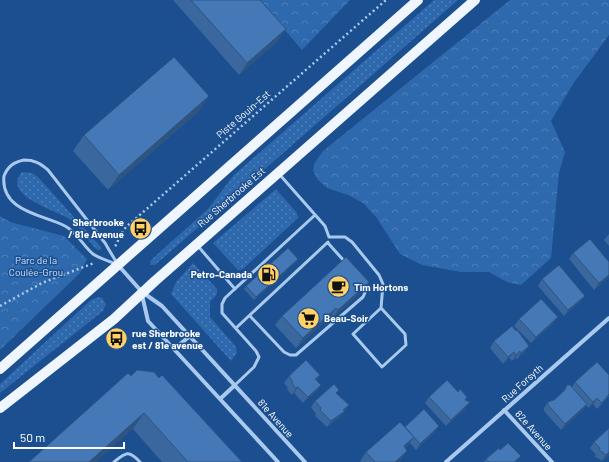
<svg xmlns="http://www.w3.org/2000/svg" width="609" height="462" font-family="Barlow,sans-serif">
<defs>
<pattern id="grass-dots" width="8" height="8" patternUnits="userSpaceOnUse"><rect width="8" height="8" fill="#2e69ad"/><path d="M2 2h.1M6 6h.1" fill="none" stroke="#4d80b9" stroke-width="1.8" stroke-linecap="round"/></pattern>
<pattern id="forest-crowns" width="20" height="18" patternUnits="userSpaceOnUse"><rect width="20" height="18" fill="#2e69ad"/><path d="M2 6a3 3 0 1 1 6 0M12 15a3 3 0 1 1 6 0" fill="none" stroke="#4d80b9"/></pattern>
</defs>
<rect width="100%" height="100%" fill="#1b4f8f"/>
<path fill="url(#grass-dots)" d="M434 0H458L155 265H150L151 260 208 209 234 175Z
M22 172 32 173 38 177 101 247V250L96 249C88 240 81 229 72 221 61 211 0 197 22 172Z
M276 189 297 213 298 218 243 269 238 270 213 243Z
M193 263 217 289V294L210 302V317L236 347 237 353 231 361 171 294 176 282Z
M99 297 102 298 106 304 103 311 0 393V384L91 300Z"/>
<path fill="url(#forest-crowns)" d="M259 0H350L302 50Z
M510 0H609V35L573 84 551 121 565 152 559 173 551 258 521 285 507 282 489 272H461L422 265 400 254 376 217 363 203 348 195 327 188 318 180 313 171 314 164 323 151Z
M0 216 10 222 64 236 87 259 80 273 0 350Z"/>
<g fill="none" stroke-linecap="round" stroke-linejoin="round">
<path stroke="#a9c9ee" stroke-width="2.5" stroke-dasharray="2 3" stroke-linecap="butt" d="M115 246 117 244 119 237 126 227 386 0
M0 306 42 283 94 263"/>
<path stroke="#a9c9ee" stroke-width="3" d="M24 160C34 160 40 163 48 170L105 243 118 265C110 261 100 259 93 254 83 246 77 232 65 226 45 215 0 212 4 176 8 166 14 162 24 160Z
M280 175 325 226 329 237
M329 237H345L352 242 379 275 383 284 381 308 405 334 406 345 382 367 353 334 381 308
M328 243 345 262
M197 245 235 289
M250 316 284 352 290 355H296L363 297 367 288 365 283
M236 328 328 242
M235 385 254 367 259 357 256 351 222 313V304L225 298 315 215
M114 462C126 452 129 450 140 462"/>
<path stroke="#a9c9ee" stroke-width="4" d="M118 265 142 292 162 306 305 462
M142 295 148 321 278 462
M174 349 190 336
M220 399 235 385
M504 410 552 462
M446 462 609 318"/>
<path stroke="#f0f6ff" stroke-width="10" d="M0 369 418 0
M0 408 114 319 155 281 475 0"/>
</g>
<path fill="#3a679d" d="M173 0H260L278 41 239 75Z
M209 96 198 112 108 190 73 151 84 135Z
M134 226 140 227 134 231 132 229Z
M609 234V246L604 240Z
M573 253 609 277 594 290 569 259Z
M298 259 296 262 254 300 244 289 246 286Z
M542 279 580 302 564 316 538 286Z
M369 282 362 291 332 319 330 317 296 348 275 325 282 316Z
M519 319 554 323 531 343 514 326Z
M494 341 525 352 517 359 515 358 512 361 509 358 503 364 490 348Z
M320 375 316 380 321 385 316 391 303 403 294 393 292 395 289 392 287 389 288 388 284 383 289 376Z
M131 376 159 378 242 462H162L133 429Z
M575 382 609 396 597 409 593 404 588 408 586 405 583 410 561 430 544 411V408L548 402 554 400 562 393 567 385 572 387Z
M337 394 349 405 340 417 327 427 315 416 316 414 311 407 315 401Z
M429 397 466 400 465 409 446 426 425 403Z
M405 427 435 432 416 450 410 443 405 448 400 461 399 462H361L360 461 366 452Z
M594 442 609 455 602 461 594 456 596 455 590 448Z
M500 450 517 462H484L486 459Z"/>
<path fill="#305480" d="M286 29 278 41 239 75 247 63Z
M209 96 198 112 108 190 119 175Z
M142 223 140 227 134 231 136 228Z
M298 259 296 262 254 300 256 297Z
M609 275V277L594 290 599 283Z
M369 282 362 291 332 319 338 310Z
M585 296 580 302 564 316 568 310Z
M336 308 330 317 296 348 303 338Z
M558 317 554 323 531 343 536 337Z
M529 346 525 352 517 359 521 353Z
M520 351 515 358 512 361 516 355Z
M514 352 509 358 503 364 508 357Z
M321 385 316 391 303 403 308 397Z
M298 387 294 393 292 395 296 388Z
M609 394V396L597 409 602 403Z
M597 398 593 404 588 408 593 402Z
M470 402 465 409 446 426 451 420Z
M587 404 583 410 561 430 565 424Z
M349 405 340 417 327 427 331 421Z
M144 413 133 429 96 462H89Z
M439 426 435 432 416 450 420 444Z
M414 437 407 446 397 455 404 446Z
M407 451 400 461 399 462H395Z
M609 452V455L602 461 606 455Z"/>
<path fill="#4478b7" stroke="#305480" d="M191 0H260L286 29 247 63Z
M174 57 209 96 119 175 84 135Z
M140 221 142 223 136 228 134 226Z
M590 239 609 262V275L599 283 573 253Z
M288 248 298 259 256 297 246 286Z
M346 257 369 282 338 310 336 308 303 338 282 316Z
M559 265 585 296 568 310 542 279Z
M541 299 558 317 536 337 519 319Z
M512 326 516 331 517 330 529 346 521 353 520 351 516 355 514 352 508 357 494 341Z
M306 360 320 375 315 379 321 385 308 397 298 387 296 388 294 386 292 383 293 382 289 376Z
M597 362 609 375V394L602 403 597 398 593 402 575 382Z
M137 370 154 372 159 378 162 375 242 462H188L144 413 89 462H29L128 373 131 376Z
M447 380 458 392 460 389 467 397 465 400 470 402 451 420 429 397Z
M334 384 339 390 336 393 349 405 343 410 345 411 331 421 320 410 321 408 315 401Z
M567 385H570L587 404 565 424 548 405V402L554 400 565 390Z
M424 409 439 426 420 444 405 427Z
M400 422 414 437 404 446 407 451 395 462H375L366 452Z
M609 428V452L606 455 599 450 600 448 594 442Z
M508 443 521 456 514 462H489L486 459 499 448 500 450Z"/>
<defs>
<symbol id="bus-disc" viewBox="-11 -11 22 22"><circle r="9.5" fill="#ffd166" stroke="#1b4f8f"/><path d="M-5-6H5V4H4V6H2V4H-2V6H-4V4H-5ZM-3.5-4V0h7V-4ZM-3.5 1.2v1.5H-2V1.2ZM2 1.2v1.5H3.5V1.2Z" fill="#111"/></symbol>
<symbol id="fuel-disc" viewBox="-11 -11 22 22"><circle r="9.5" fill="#ffd166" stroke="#1b4f8f"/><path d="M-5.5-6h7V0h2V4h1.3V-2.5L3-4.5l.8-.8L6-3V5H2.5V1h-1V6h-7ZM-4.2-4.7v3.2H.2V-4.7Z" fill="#111"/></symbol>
<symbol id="cafe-disc" viewBox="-11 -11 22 22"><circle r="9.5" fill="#ffd166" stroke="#1b4f8f"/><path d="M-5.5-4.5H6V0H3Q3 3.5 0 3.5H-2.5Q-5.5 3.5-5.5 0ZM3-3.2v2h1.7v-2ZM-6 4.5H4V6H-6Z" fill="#111"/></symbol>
<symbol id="supermarket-disc" viewBox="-11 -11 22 22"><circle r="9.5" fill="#ffd166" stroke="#1b4f8f"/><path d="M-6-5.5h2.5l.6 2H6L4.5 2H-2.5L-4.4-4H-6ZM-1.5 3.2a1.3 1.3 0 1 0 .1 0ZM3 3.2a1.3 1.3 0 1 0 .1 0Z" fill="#111"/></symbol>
</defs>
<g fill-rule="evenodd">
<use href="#bus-disc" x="128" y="216" width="25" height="25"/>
<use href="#fuel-disc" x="256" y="262" width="25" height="25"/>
<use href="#cafe-disc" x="326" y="274" width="25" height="25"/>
<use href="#supermarket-disc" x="296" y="306" width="25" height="25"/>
<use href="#bus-disc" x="104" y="326" width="25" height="25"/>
</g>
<g text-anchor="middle" stroke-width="3" stroke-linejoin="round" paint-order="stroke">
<g font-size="10" fill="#fff" stroke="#1b4f8f">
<text transform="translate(243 114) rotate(-41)" y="4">Piste Gouin-Est</text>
<text transform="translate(231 197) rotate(-41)" y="4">Rue Sherbrooke Est</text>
<text transform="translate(522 383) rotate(-42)" y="4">Rue Forsyth</text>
<text transform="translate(276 418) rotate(48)" y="4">81e Avenue</text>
<text transform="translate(534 430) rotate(48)" y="4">82e Avenue</text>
</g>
<g font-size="10" font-weight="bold" fill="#fff" stroke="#1b4f8f" text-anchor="start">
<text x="124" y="226" text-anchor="end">Sherbrooke<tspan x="124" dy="12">/ 81e Avenue</tspan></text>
<text x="252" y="278" text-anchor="end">Petro-Canada</text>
<text x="354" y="291">Tim Hortons</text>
<text x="324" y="322">Beau-Soir</text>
<text x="132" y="337">rue Sherbrooke<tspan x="132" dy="12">est / 81e avenue</tspan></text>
</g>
<g font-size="10" fill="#cfe3fa" stroke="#1b4f8f">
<text x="36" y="264">Parc de la<tspan x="36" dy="12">Coulée-Grou</tspan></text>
</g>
</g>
<path d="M14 442v6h110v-6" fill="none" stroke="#ffffff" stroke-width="2"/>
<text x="20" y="442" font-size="12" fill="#ffffff" stroke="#1b4f8f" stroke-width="3" paint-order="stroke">50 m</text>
</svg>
